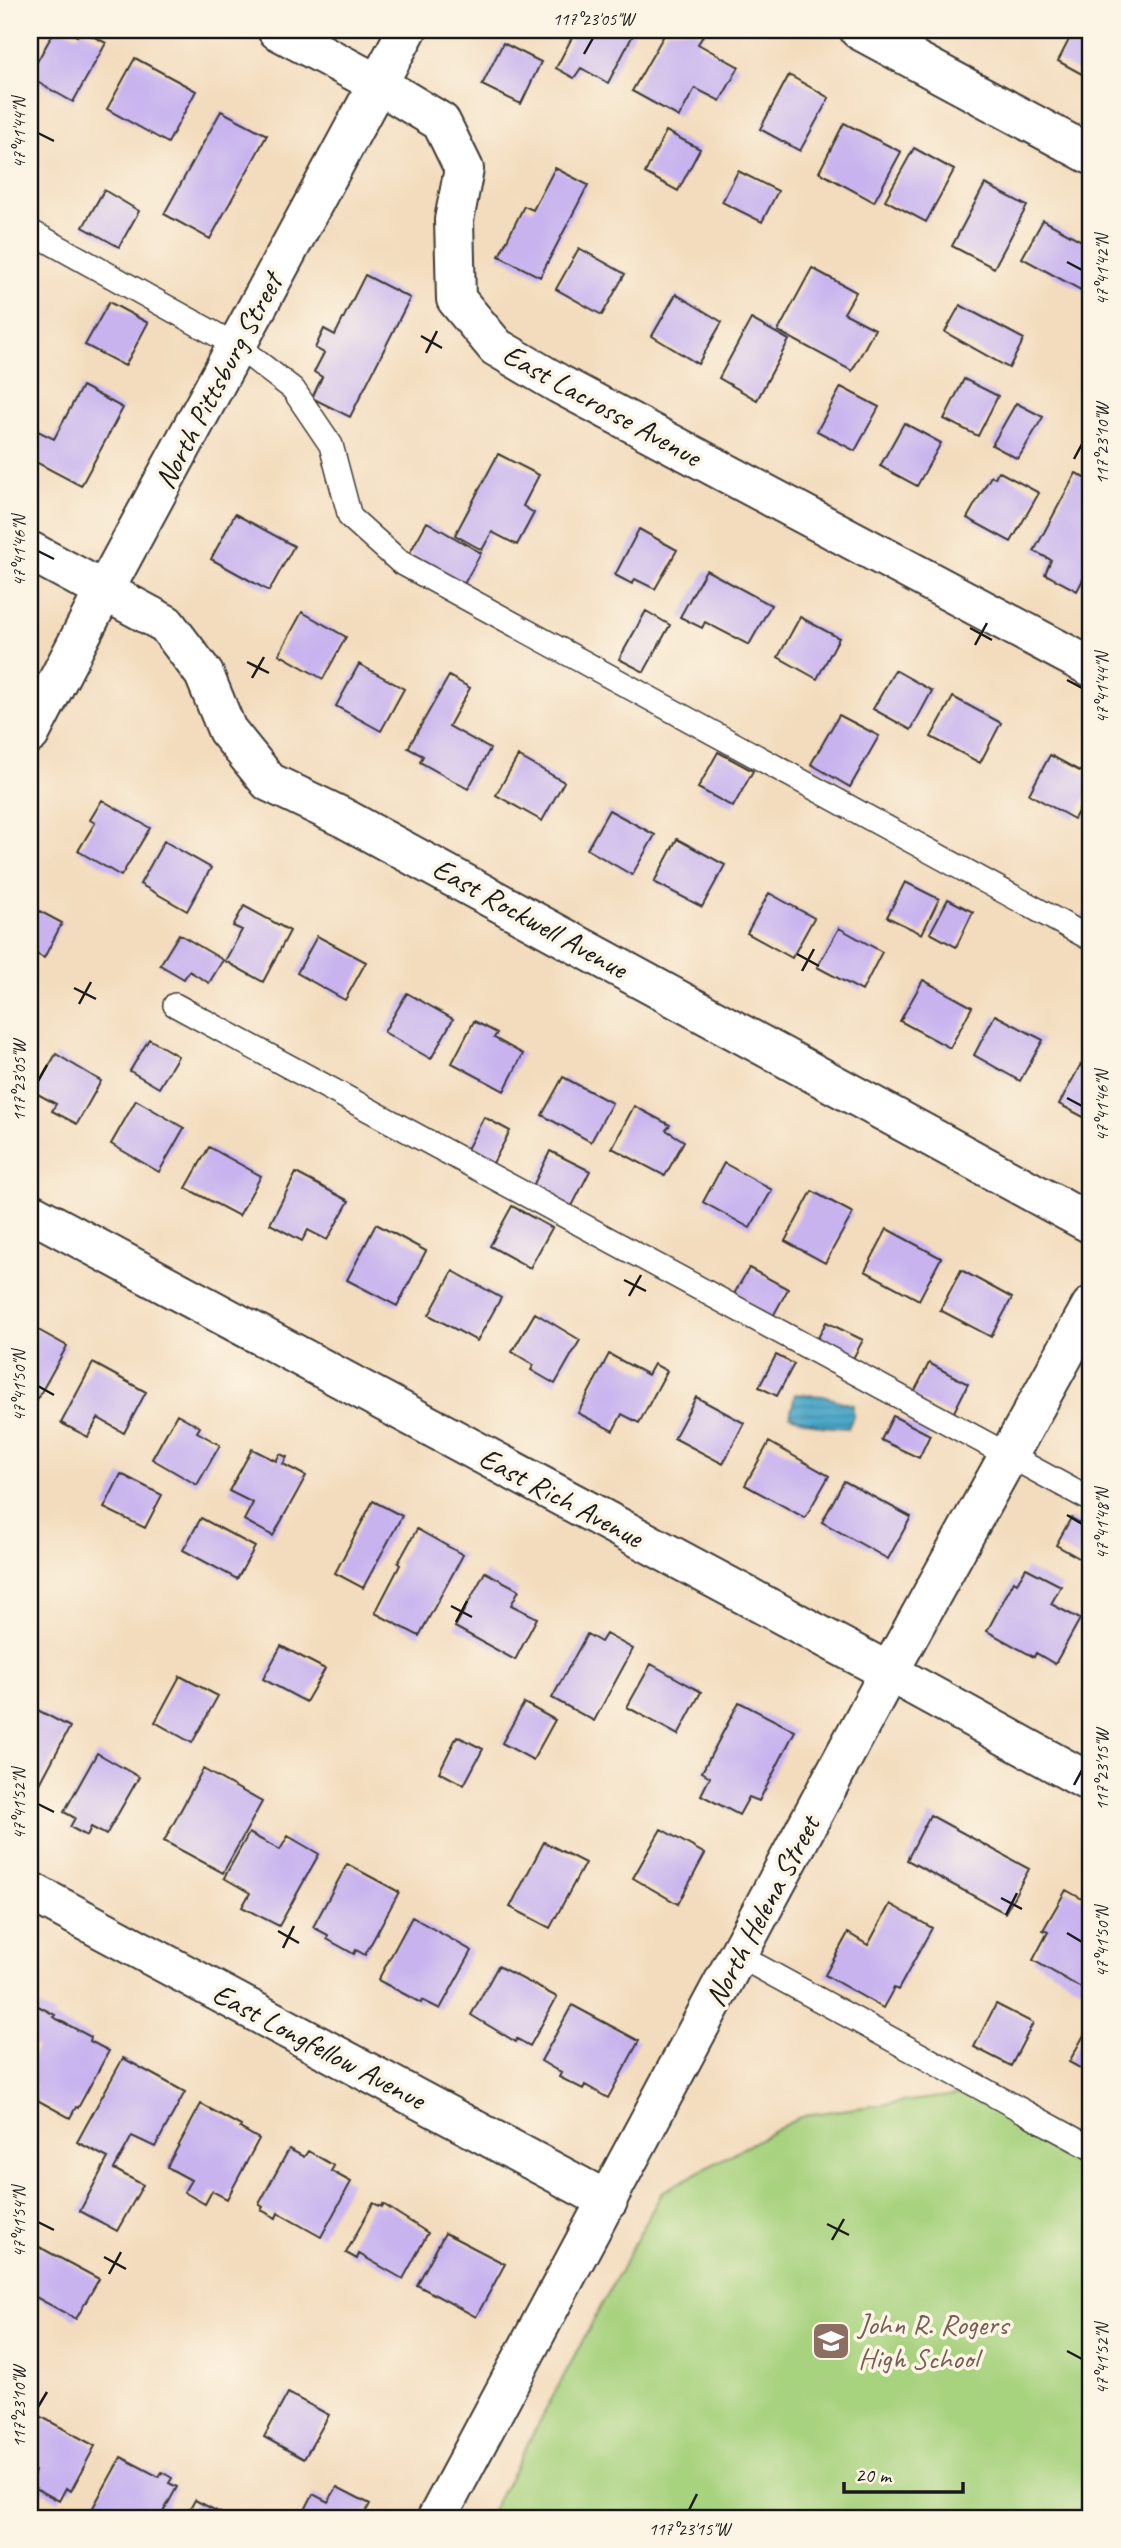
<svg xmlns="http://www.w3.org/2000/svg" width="1121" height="2548" font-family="Caveat,sans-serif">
<defs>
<pattern id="water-rules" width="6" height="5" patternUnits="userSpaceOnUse" patternTransform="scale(1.75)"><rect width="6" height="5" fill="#4aa7c9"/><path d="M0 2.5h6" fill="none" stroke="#3d87a2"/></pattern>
</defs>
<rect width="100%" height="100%" fill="#fcf5e5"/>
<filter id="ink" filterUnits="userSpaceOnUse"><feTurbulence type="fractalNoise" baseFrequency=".0143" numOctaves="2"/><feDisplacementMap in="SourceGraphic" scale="14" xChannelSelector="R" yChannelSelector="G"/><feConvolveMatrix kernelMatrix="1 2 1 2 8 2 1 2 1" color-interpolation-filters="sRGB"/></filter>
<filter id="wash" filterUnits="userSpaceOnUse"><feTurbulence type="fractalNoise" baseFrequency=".00686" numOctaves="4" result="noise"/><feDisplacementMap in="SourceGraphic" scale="28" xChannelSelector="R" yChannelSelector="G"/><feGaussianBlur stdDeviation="1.57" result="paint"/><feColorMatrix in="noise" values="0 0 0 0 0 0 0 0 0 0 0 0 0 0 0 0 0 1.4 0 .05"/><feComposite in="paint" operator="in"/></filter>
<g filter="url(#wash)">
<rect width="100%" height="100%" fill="#f3dcbd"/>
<path fill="#a7d27e" stroke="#62774d" stroke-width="2" d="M963 2094 1091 2165V2518H488L662 2192 804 2115Z"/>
<path fill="url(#water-rules)" stroke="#336272" stroke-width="2" d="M795 1394 823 1396 853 1405V1417L848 1428 820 1426 790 1416Z"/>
<g id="blocks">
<path fill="#c8b3ef" d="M55 30H65L77 36 81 30 106 43 73 102 30 78V74Z
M576 30H627L634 33 608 83 581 68 574 78 556 68Z
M667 30H692L703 36 698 44 739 67 720 101 695 88 679 117 632 91Z
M1074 30H1091V79L1058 61Z
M503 43 541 62 521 104 482 85Z
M135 58 196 91 168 143 107 109Z
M789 75 829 98 800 151 760 129Z
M221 111 267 135 210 239 164 214Z
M844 123 901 152 874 202 819 172Z
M666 131 700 149 678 191 645 173Z
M914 148 954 170 926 222 885 200Z
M555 168 588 185 540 277 499 256 524 206 533 210Z
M738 171 778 191 762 222 722 202Z
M985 184 1027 206 994 268 952 246Z
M104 190 139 211 119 247 83 227Z
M1043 220 1091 246V288L1088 294 1022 258Z
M579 248 625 274 602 315 556 289Z
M812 268 856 292 844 313 875 329 852 371 778 331Z
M365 275 410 298 350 417 312 398 322 377 314 372 324 353 315 348 324 329 335 335Z
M676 294 722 322 698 364 652 336Z
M109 302 148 323 125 366 85 345Z
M960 305 1024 339 1009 368 945 332Z
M751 319 789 340 757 400 719 378Z
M964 379 998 396 978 436 944 419Z
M82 386 123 408 81 486 30 459V446L38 431 54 439Z
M841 387 879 407 855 451 817 431Z
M1016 403 1043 417 1018 459 992 445Z
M904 423 941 443 917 486 880 466Z
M498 454 539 475 523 506 534 513 517 545 492 532 482 550 455 535Z
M998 471 1039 493 1011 542 967 518 991 476 995 478Z
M1076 473 1091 481V564L1077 591 1045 574 1051 560 1034 551Z
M235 514 294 546 269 591 211 559Z
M427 522 481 553 464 584 409 554Z
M639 529 677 550 655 589 635 579 632 584 615 575Z
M706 570 771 605 749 645 705 622 702 628 680 617Z
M646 611 670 625 644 672 619 659Z
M302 612 346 637 323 679 279 654Z
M800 617 839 638 817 679 778 657Z
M359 664 404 689 381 731 336 706Z
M895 670 932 691 911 730 873 709Z
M449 676 470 688 449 726 490 749 468 789 420 762 423 756 408 748Z
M953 697 1001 723 980 763 931 737Z
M839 715 879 736 850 787 811 764Z
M718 752 753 771 733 807 698 788Z
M1050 755 1091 777V788L1074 819 1029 794Z
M518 756 564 782 542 821 496 795Z
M102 800 150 828 121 876 78 851 95 823 90 820Z
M609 810 655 835 632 875 587 849Z
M677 839 725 865 702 907 654 882Z
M164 841 211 868 187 911 140 884Z
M905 882 939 899 922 934 887 917Z
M769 893 814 918 792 958 747 933Z
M948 899 973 912 956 947 930 933Z
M1091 900V932L1078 925Z
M30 906 62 923 44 958 30 951Z
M244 906 290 931 263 982 225 961 242 930 233 926Z
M839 928 882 952 862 991 817 967Z
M179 934 223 960 209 983 189 971 184 979 160 965Z
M317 936 366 962 345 1000 297 973Z
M923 980 972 1007 950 1048 900 1021Z
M407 993 453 1019 431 1059 384 1032Z
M995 1015 1043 1040 1020 1081 974 1055Z
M474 1021 497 1033 494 1038 523 1054 504 1091 452 1063Z
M149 1039 178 1056 159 1088 130 1071Z
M56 1054 101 1081 77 1124 52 1111 56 1104 34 1092Z
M1081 1064 1091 1070V1121L1059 1104Z
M563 1077 612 1103 591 1142 542 1115Z
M136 1100 184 1128 159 1172 111 1144Z
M634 1106 670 1125 666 1130 684 1141 665 1176 612 1148Z
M484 1117 510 1131 491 1167 465 1153Z
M209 1147 261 1176 239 1216 186 1188Z
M550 1151 590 1171 569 1212 530 1192Z
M724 1163 772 1190 750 1228 703 1202Z
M296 1173 349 1201 327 1240 308 1230 302 1241 270 1224Z
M812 1191 853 1213 825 1263 785 1241Z
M512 1206 552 1228 530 1268 490 1246Z
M376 1224 426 1251 397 1306 347 1280Z
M887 1229 941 1258 919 1300 865 1271Z
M749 1268 788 1289 771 1320 731 1299Z
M961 1270 1012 1298 991 1337 940 1310Z
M453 1271 501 1298 477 1341 429 1315Z
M535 1313 580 1340 555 1384 531 1370 534 1365 512 1352Z
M826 1322 863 1340 850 1364 814 1346Z
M31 1326 67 1346 34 1405 30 1402Z
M609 1354 648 1375 654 1364 667 1371 639 1423 622 1414 613 1431 578 1413Z
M776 1355 794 1364 777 1396 759 1387Z
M93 1363 146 1392 124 1433 98 1418 88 1437 61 1423Z
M929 1363 968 1384 952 1416 912 1396Z
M696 1397 744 1423 723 1464 674 1438Z
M177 1414 200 1427 197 1432 220 1445 197 1485 152 1459Z
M893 1416 930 1435 919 1458 881 1440Z
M769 1442 829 1476 805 1518 745 1485Z
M252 1449 276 1461 280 1454 287 1457 283 1464 306 1476 273 1536 244 1520 253 1503 229 1491Z
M121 1474 162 1495 145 1528 104 1508Z
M844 1481 911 1517 888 1559 822 1522Z
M373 1501 402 1516 363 1588 335 1573Z
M201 1518 255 1547 237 1579 183 1550Z
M1071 1518 1091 1529V1558L1088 1563 1056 1545Z
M417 1529 463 1555 419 1636 375 1613 400 1565 398 1563Z
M1026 1568 1061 1586 1051 1604 1080 1619 1055 1664 1036 1653 1034 1657 987 1631 1014 1581 1017 1583Z
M485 1572 519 1590 511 1605 537 1618 515 1660 455 1627Z
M587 1634 601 1642 606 1634 633 1649 594 1721 552 1698Z
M281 1646 325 1669 306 1702 263 1679Z
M651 1664 701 1692 678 1735 627 1707Z
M180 1676 218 1696 192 1743 155 1722Z
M739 1702 795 1731 759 1801 749 1797 739 1815 701 1795 710 1777 702 1772Z
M524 1703 555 1720 533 1760 502 1743Z
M30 1706 70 1727 35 1793 30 1790Z
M457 1736 483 1749 464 1785 439 1772Z
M97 1753 139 1777 106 1835 91 1827 87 1836 70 1827 75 1818 64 1812Z
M203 1769 262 1802 223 1873 164 1841Z
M930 1815 1029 1869 1005 1913 907 1860Z
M661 1829 705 1854 678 1904 633 1878Z
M249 1833 280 1850 288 1836 319 1854 279 1926 242 1907 250 1893 224 1878Z
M544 1842 585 1863 550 1928 510 1907Z
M347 1864 399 1892 365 1955 356 1950 354 1954 327 1939 328 1935 313 1927Z
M1066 1890 1091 1904V1987L1088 1992 1033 1960 1048 1932 1043 1930Z
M890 1904 932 1928 898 1990 894 1988 883 2008 825 1975 848 1933 868 1945Z
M412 1917 472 1951 440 2009 422 2000 421 2003 378 1980Z
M498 1966 557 1997 530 2046 517 2039 516 2042 471 2015Z
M996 2004 1033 2023 1011 2066 974 2047Z
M572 2005 639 2041 608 2098 585 2085 583 2089 559 2077 561 2073 541 2061Z
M38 2006 55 2015 53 2017 91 2037 90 2041 109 2051 78 2108 76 2107 70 2118 30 2096 36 2086 30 2083V2061L37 2047 30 2044V2021Z
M1089 2026 1091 2027V2074L1069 2062Z
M123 2058 185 2092 155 2147 132 2136 114 2169 143 2185 117 2231 80 2211 108 2158 77 2142Z
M201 2104 241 2126 240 2128 259 2139 227 2199 212 2191 205 2204 184 2192 191 2180 167 2167Z
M289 2149 304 2157 308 2151 334 2166 331 2171 351 2182 321 2237 278 2213 276 2218 261 2210 263 2207 259 2204Z
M373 2203 382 2207 383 2204 428 2233 403 2279 359 2254 357 2259 346 2253Z
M445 2233 505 2264 476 2317 417 2285Z
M30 2242 99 2279 76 2319 30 2294Z
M288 2393 329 2415 304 2459 264 2437Z
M40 2416 95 2446 71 2491 66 2488 59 2501 30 2485 35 2471 30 2468V2435Z
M121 2457 159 2477 162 2472 172 2478 169 2483 177 2487 160 2518H103L91 2511Z
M337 2487 370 2504 362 2518H301L313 2494 328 2502Z
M195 2500 230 2518H185Z"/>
</g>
</g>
<g filter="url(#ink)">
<use href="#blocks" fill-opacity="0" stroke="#3c3934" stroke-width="2"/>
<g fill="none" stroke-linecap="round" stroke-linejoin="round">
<defs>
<path id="lane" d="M30 231 237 346 293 389 331 445 350 517 400 562 1091 939
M175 1005 1091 1500
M739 1956 1091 2148"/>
<path id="street" d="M277 30 378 84 441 122 464 169 454 220 456 299 496 347 559 384 1091 667
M859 30 1091 155
M30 551 166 624 204 674 227 730 269 782 342 817 1091 1224
M30 734 104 591 407 30
M30 1212 889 1672 1091 1783
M30 1891 608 2201
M437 2518 889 1672 1091 1306"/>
</defs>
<use href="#lane" stroke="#3c3934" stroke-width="26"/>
<use href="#street" stroke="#3c3934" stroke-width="42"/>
<use href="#lane" stroke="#fff" stroke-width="23"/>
<use href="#street" stroke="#fff" stroke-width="38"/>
</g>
</g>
<path fill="none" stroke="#1c1c1c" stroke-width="2.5" d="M584 54 593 38M38 133 54 141M1067 262 1082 270M421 336 442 348M426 353 437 331M1074 459 1082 444M38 551 54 559M970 628 992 640M975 645 987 623M247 662 269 673M252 678 264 657M1067 680 1082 688M797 954 819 966M802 971 814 949M74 988 96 999M79 1004 91 982M38 1081 47 1065M1067 1098 1082 1106M624 1280 646 1291M629 1296 641 1275M38 1386 54 1395M1067 1515 1082 1524M451 1606 472 1617M456 1622 467 1601M1074 1785 1082 1770M38 1804 54 1812M1001 1898 1022 1909M1006 1915 1017 1893M278 1931 299 1943M1067 1933 1082 1942M283 1948 294 1926M38 2222 54 2230M827 2224 849 2235M832 2240 844 2219M104 2257 126 2269M109 2274 121 2252M1067 2351 1082 2359M38 2407 47 2392M689 2510 697 2494"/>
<defs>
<symbol id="school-square" viewBox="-11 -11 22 22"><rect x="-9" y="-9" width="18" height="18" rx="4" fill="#8d6e63" stroke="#fcf5e5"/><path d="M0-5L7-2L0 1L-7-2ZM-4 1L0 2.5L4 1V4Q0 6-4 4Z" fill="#fff"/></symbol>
</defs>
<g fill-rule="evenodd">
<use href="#school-square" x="809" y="2319" width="44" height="44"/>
</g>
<g text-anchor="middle" stroke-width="7" stroke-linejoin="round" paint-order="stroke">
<g font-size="30" fill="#1c1c1c" stroke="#fcf5e5">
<text transform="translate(218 381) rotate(-62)" y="10">North Pittsburg Street</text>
<text transform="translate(602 405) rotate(29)" y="10">East Lacrosse Avenue</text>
<text transform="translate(530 918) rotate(29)" y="10">East Rockwell Avenue</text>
<text transform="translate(561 1497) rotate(28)" y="10">East Rich Avenue</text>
<text transform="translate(762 1911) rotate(-62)" y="10">North Helena Street</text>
<text transform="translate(319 2046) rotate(28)" y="10">East Longfellow Avenue</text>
</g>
<g font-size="30" fill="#785e54" stroke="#fcf5e5" text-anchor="start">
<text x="858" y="2334">John R. Rogers<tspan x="858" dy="34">High School</tspan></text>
</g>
</g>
<rect width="1121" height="2548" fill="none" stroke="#fcf5e5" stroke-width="77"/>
<path d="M844 2482v10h119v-10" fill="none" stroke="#1c1c1c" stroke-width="3.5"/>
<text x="855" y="2482" font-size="21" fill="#1c1c1c" stroke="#fcf5e5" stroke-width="5" paint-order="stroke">20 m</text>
<rect x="38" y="38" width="1044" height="2472" fill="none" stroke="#1c1c1c" stroke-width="2.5"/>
<g font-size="18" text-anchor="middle" fill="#1c1c1c">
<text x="593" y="25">117°23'05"W</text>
<text transform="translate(19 133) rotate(-90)" y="6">47°41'44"N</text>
<text transform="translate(1102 270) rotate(-90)" y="6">47°41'42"N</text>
<text transform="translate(1102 444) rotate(-90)" y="6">117°23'10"W</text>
<text transform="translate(19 551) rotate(-90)" y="6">47°41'46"N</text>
<text transform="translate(1102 688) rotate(-90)" y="6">47°41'44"N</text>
<text transform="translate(19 1081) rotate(-90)" y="6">117°23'05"W</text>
<text transform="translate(1102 1106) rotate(-90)" y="6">47°41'46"N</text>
<text transform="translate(19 1386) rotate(-90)" y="6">47°41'50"N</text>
<text transform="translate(1102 1524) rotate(-90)" y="6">47°41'48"N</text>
<text transform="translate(1102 1770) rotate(-90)" y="6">117°23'15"W</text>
<text transform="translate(19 1804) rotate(-90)" y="6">47°41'52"N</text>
<text transform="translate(1102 1942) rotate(-90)" y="6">47°41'50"N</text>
<text transform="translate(19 2222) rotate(-90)" y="6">47°41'54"N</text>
<text transform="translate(1102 2359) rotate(-90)" y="6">47°41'52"N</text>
<text transform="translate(19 2407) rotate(-90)" y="6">117°23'10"W</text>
<text x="689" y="2535">117°23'15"W</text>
</g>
</svg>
